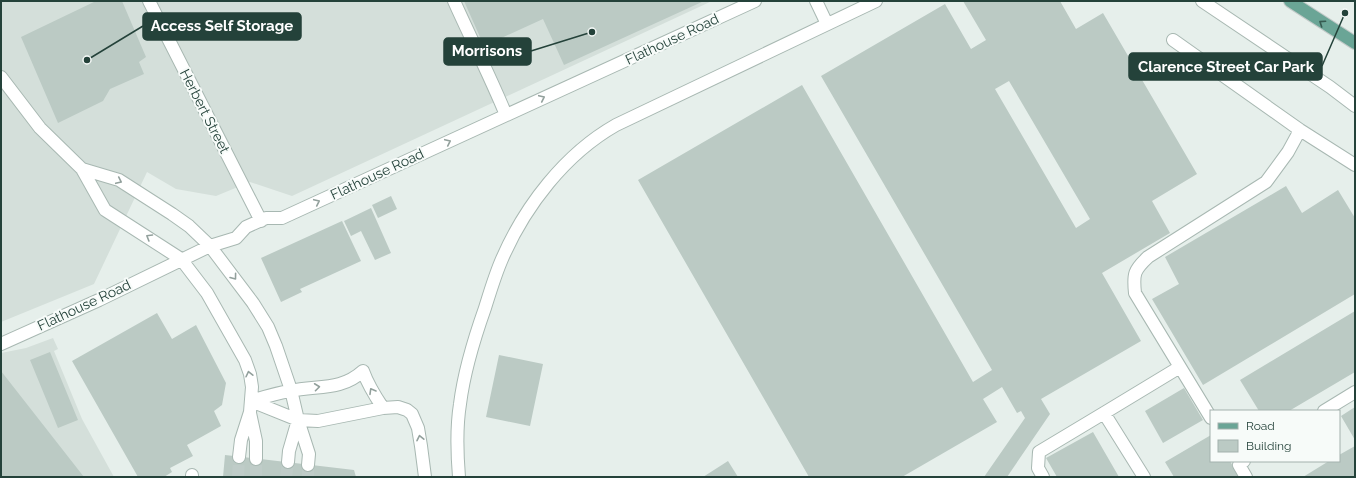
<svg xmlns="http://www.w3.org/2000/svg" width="1356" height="478" font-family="Raleway,sans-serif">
<rect width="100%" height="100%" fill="#e6efeb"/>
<path fill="#d4dfda" d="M1 1H712L292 196 250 182 216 196 176 189 147 172 94 284 1 322Z
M53 338 58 349 54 351 82 419 114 477H1V353L26 348Z"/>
<path fill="#bbcac4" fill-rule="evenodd" d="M96 1H122L146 57 139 62 144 74 110 89 103 101 58 123 21 37Z
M464 1H704L564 65 543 19 484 46Z
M963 1H1060L1076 29 1103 13 1197 174 1152 201 1170 233 1102 273 1141 341 1041 399 1050 414 1007 477H984L1025 418 1021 411 1017 413 1002 387 983 399 997 422 902 477H809L638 180 802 85 973 382 992 370 821 76 945 4 971 49 986 40ZM1009 81 1090 219 1076 228 995 89Z
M1286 186 1302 213 1338 190 1355 218V294L1203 385 1152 299 1179 284 1165 257Z
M391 196 397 209 378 218 372 205Z
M371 208 391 253 375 260 361 231 351 236 344 221Z
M342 221 361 261 300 289 302 292 281 302 261 258Z
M1355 311V372L1289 411H1259L1240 380Z
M157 313 172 339 196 325 226 383 222 405 214 411 221 426 187 445 193 456 170 468 172 472 164 477H138L72 361Z
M50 352 78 420 58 428 30 360Z
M499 355 543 364 530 426 486 417Z
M1 371 84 477H1Z
M1184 388 1203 420 1163 443 1145 411Z
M1355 407V440L1341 416Z
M1093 432 1119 477H1057L1046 458Z
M1211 435V461H1230L1239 477H1174L1165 462Z
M1355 446V477H1303L1329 461H1339V455Z
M225 455 354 470 356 477H223Z
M728 461 738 477H703Z"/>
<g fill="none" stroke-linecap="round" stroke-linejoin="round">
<path stroke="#bfccc8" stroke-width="12" stroke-dasharray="12 6" stroke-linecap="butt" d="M238 477 239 457
M256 477V459
M286 477 288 462
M308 477V465"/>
<defs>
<path id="minor" d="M149 1 261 221
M454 1C471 39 490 76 506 115
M816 1 827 24
M1202 1 1330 87 1355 106
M1173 40 1300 130 1355 165
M1 77 40 128 82 169 105 210 181 259 207 293 245 360 250 374 252 387 250 412 241 440 239 457
M82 169 119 180 172 214 189 226 210 246 253 303 268 327 276 346 291 390 298 420 289 451 288 462
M1 344 99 300 210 246 236 238 246 227 266 218H282L755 1
M1180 367 1211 418
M251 401 298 420 318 421 383 408 398 407 407 410 412 414 418 428 421 446 425 477
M251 401C264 397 277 393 290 391 318 385 341 391 363 371 368 385 375 396 383 408
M1324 411 1355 392
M250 413 256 441V459
M298 420 309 454 308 465
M1244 461 1239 465 1246 477
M192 477V475
M459 477C457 453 456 429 460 404 464 372 474 339 485 308 490 292 495 275 502 259 525 206 565 154 616 125L876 1
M1043 477 1038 468 1039 452 1104 413
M1144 477 1104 413 1180 367 1135 293C1133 274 1134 270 1148 257L1266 182 1288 152 1300 130"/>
<path id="major" d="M1290 1 1355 43"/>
</defs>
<use href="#minor" stroke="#a8b8b2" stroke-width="14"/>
<use href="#major" stroke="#c2cac8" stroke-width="14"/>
<use href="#minor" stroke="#fff" stroke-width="12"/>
<use href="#major" stroke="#6aa596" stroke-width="12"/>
</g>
<defs><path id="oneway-chevron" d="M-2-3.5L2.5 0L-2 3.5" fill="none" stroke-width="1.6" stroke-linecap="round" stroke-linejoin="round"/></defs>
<use stroke="#365b51" href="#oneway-chevron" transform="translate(1322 23) rotate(-146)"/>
<g stroke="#92a09c">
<use href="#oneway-chevron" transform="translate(542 98) rotate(-25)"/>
<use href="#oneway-chevron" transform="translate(448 142) rotate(-25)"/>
<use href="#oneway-chevron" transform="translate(119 181) rotate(25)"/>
<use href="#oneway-chevron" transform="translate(317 202) rotate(-25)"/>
<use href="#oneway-chevron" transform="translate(149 237) rotate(-149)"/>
<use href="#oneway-chevron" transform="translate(234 277) rotate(53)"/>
<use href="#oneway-chevron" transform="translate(249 374) rotate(-103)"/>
<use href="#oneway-chevron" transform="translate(317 387) rotate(-7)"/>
<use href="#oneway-chevron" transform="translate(372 391) rotate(-120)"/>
<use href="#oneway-chevron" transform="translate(420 438) rotate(-102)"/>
</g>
<g text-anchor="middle" stroke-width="4" stroke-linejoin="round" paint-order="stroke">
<g font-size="14" fill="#24423a" stroke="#f7fbf9">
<text transform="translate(672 39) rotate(-25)" y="5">Flathouse Road</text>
<text transform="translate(205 111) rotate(63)" y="5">Herbert Street</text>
<text transform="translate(377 174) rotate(-25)" y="5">Flathouse Road</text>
<text transform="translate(84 305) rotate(-25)" y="5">Flathouse Road</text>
</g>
</g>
<path fill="none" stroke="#24423a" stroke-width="1.5" d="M87 60L143 26M592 32L531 51M1345 13L1322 66"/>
<g fill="#24423a" stroke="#f7fbf9" stroke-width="1.5">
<circle cx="87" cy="60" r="4"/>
<circle cx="592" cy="32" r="4"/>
<circle cx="1345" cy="13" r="4"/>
</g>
<g fill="#24423a" stroke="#24423a" stroke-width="1.5">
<rect x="143" y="13" width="158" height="27" rx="4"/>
<rect x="444" y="38" width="87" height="27" rx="4"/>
<rect x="1129" y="53" width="193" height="27" rx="4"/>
</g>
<g font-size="15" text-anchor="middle" font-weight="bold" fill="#fff">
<text x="222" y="31">Access Self Storage</text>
<text x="487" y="56">Morrisons</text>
<text x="1226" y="72">Clarence Street Car Park</text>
</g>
<rect width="1356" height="478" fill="none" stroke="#24423a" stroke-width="4"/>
<rect x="1210" y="410" width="130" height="52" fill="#f7fbf9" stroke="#a3b1ad"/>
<rect x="1218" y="423" width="20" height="6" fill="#6aa596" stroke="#a3b1ad"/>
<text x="1246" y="430" font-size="12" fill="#24423a">Road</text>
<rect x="1218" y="440" width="20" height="12" fill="#bbcac4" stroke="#a3b1ad"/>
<text x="1246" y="450" font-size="12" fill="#24423a">Building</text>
</svg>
